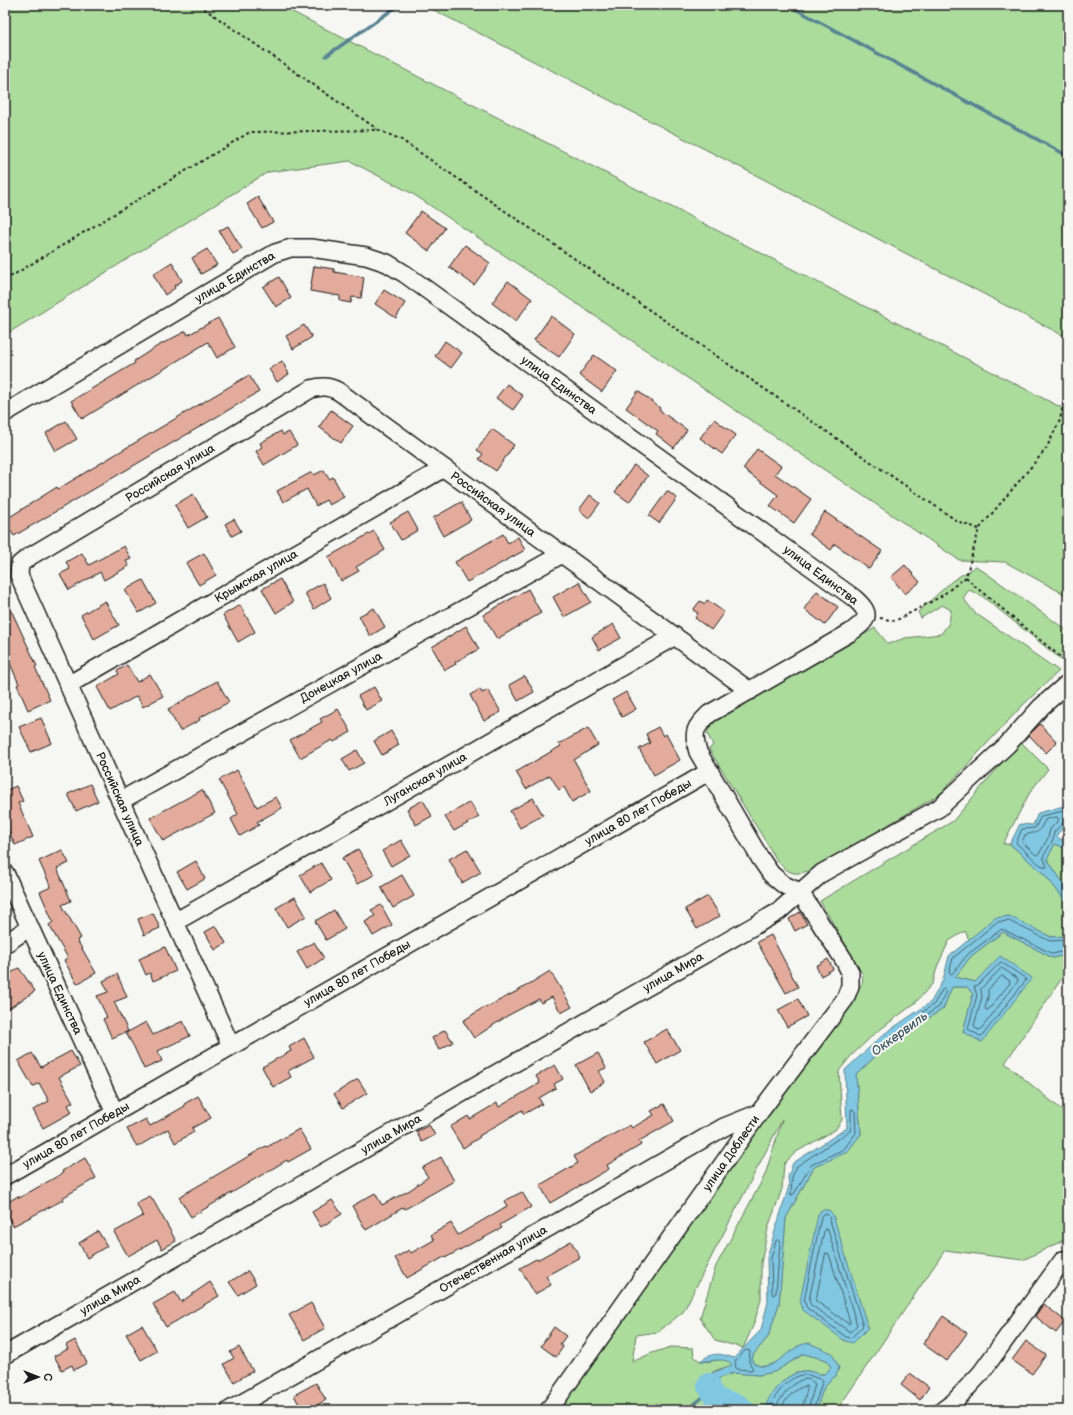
<svg xmlns="http://www.w3.org/2000/svg" width="1073" height="1415" font-family="'Balsamiq Sans',sans-serif">
<rect width="100%" height="100%" fill="#f6f6f2"/>
<filter id="ink" filterUnits="userSpaceOnUse"><feTurbulence type="fractalNoise" baseFrequency=".025" numOctaves="2"/><feDisplacementMap in="SourceGraphic" scale="8" xChannelSelector="R" yChannelSelector="G"/><feConvolveMatrix kernelMatrix="1 2 1 2 8 2 1 2 1" color-interpolation-filters="sRGB"/></filter>
<g filter="url(#ink)">
<path fill="#abdc9c" stroke="#647c5c" d="M5 5H279L1068 411V596L1005 562 959 560 413 194 350 161 268 172 5 335Z
M424 5H1068V338L769 182Z
M976 566 1068 631V665L982 596 969 590 963 598 975 613 1059 671 1022 706 940 794 814 869C796 875 791 876 778 862L709 749 713 745 707 733 710 727 717 720 875 628 888 644 905 638 941 634 949 623 951 610 942 605 921 618 918 612 952 581Z
M1020 741 1048 769 1030 792 1003 844H1010L1045 875 1067 903 1068 936 1051 937 1009 916 995 919 969 940 965 931 949 941 937 967 933 983 915 1003 873 1035 850 1057 839 1071 842 1120 835 1130 796 1152 784 1164 782 1189 768 1228 761 1263V1300L753 1326 743 1348 715 1340 700 1318 716 1266 765 1175 782 1120 683 1312 658 1332 636 1335 632 1362 652 1353 671 1347 693 1348 694 1356C696 1358 699 1361 702 1361 711 1364 726 1354 732 1365L714 1371 703 1382 723 1396 715 1385 717 1379 733 1373 759 1375 774 1372 804 1354 827 1360 831 1368 824 1374C817 1375 811 1370 803 1371 783 1374 774 1393 765 1408V1410H559L862 984 863 975 820 901 953 821Z
M1055 844 1068 849V890L1047 859Z
M1003 932 1053 958 1068 954V969L1005 1063 1068 1115V1238L1023 1260 945 1250 837 1410H816C822 1395 821 1385 836 1376L838 1368 832 1353 798 1346C785 1356 769 1374 752 1362L753 1355 768 1337 779 1304 786 1218 814 1167 847 1152 861 1134 856 1075 891 1041 943 1009 952 987H967L973 994 963 1032 982 1042 975 982 955 977 971 956Z"/>
<path fill="#81c7e2" stroke="#598393" d="M1064 806H1068V824L1058 833 1057 837 1068 843V849L1055 844 1047 859 1068 890V907L1067 903 1045 875 1010 844 1020 824 1033 825 1038 813Z
M1009 916 1051 937 1068 936V954L1053 958 1003 932 971 956 955 977 975 982 1000 956 1032 978 982 1042 963 1032 973 994 967 987H952L943 1009 891 1041 856 1075 861 1134 847 1152 814 1167 786 1218 779 1304 768 1337 753 1355 752 1362C769 1375 783 1355 797 1347 801 1344 805 1344 809 1343L832 1353 839 1368 836 1376C821 1385 822 1395 816 1410H765C767 1394 787 1373 803 1371 811 1370 817 1375 824 1374L831 1368 827 1360 804 1354 774 1372 759 1375 733 1373 717 1379 715 1385 723 1396 730 1398 727 1404H712L701 1390C706 1369 718 1373 732 1365 727 1356 710 1362 700 1361 713 1352 719 1353 734 1358L761 1330 768 1302 767 1257 789 1186 788 1177 793 1163 847 1128 845 1070 884 1034 931 1002 943 980 949 956 995 918Z
M821 1210H829L833 1215 868 1328 853 1343 845 1341 803 1310 800 1301 818 1215Z"/>
<g fill="none" stroke-linecap="round" stroke-linejoin="round">
<path stroke="#44606b" stroke-width="1" d="M1068 810 1041 816 1035 828 1022 829 1016 843 1039 864 1046 868 1047 866 1043 857 1053 840 1054 832 1064 822 1068 821
M1057 817 1059 820 1050 829 1048 838 1039 854 1036 855 1022 842 1025 835C1040 830 1036 837 1045 820Z
M1068 940 1050 941 1009 921 997 922 953 958 949 973 952 974 968 954 1002 929 1053 954 1068 950
M1001 962 1025 978 1026 980 982 1036H980L968 1029 977 995 974 987 978 985Z
M1002 968 1018 979V981L981 1029 978 1030 974 1026 982 997 981 989Z
M1002 976 1009 980 1010 983 989 1009 986 1010 985 1008 988 997V990Z
M944 989 946 991 939 1007 923 1017H920V1014L934 1004 942 990Z
M852 1109 855 1111 856 1133 844 1149 811 1165 794 1194 791 1195 792 1177 797 1166 850 1131 851 1127V1111Z
M823 1214H827L829 1217 863 1326 851 1338 846 1337 807 1308 804 1301 821 1217Z
M825 1229 828 1230 857 1325 850 1332 811 1305 809 1301Z
M778 1240 780 1242 776 1293 773 1295 772 1293 771 1258 776 1241Z
M826 1253 829 1254 850 1322 849 1324 816 1301Z
M746 1350 750 1351 749 1362 753 1369 751 1370 736 1369 735 1362Z
M708 1383 711 1384 718 1397 717 1400 714 1399 706 1389Z
M768 1410C775 1394 794 1367 814 1377 818 1379 820 1378 823 1380L813 1410
M774 1410C780 1399 801 1367 815 1384L808 1410
M780 1410C786 1399 793 1389 806 1386L807 1389 802 1410"/>
<path stroke="#598393" stroke-width="3.5" d="M788 5 1068 156
M326 56 399 5
M685 1410 692 1406 708 1393"/>
<path stroke="#81c7e2" stroke-width="22" d="M709 1384 708 1386 716 1399 738 1405 744 1410"/>
</g>
<path fill="#e3ab9b" stroke="#1c1c1c" d="M258 197 273 222 262 228 247 204Z
M421 211 445 228 429 251 405 233Z
M228 226 242 249 233 254 219 231Z
M465 245 490 263 474 285 449 267Z
M207 249 217 265 201 274 192 258Z
M172 262 182 281 174 286 175 288 165 295 153 274Z
M314 266 334 269V272L364 277 361 298 352 297 351 303 340 301V296L310 291Z
M279 277 291 298 276 307 263 287Z
M508 281 532 299 516 321 492 303Z
M384 290 405 303 396 318 375 304Z
M551 316 575 334 559 357 534 340Z
M218 318 235 347 217 358 208 342 82 419 71 401 135 363 134 361 156 347 186 331 188 335Z
M304 325 312 337 293 349 286 336Z
M445 341 462 353 451 368 435 356Z
M594 355 617 371 602 392 579 375Z
M282 361 289 374 277 382 269 369Z
M249 375 259 392 14 536 5 522V520L57 487 58 489 121 451Z
M507 384 523 396 513 410 496 398Z
M638 391 660 408 659 410 687 430 674 448 656 434 658 431 626 408Z
M331 410 353 426 341 443 319 427Z
M714 419 736 435 722 454 700 438Z
M66 421 77 439 56 451 46 433Z
M492 429 514 445 496 471 479 459 483 454 477 450Z
M281 431 283 435 289 432 297 445 264 465 256 451 262 447 260 443Z
M757 449 781 466 775 474 811 499 794 523 770 506 778 495 743 469Z
M634 465 648 476 629 502 615 492Z
M324 470 329 479 333 477 344 497 329 505 326 500 316 506 307 489 283 502 277 491 312 472 314 475Z
M667 491 677 498 659 523 649 516Z
M193 494 207 517 188 528 175 505Z
M590 495 600 503 589 518 579 510Z
M461 502 471 520 443 536 433 518Z
M408 512 418 530 401 540 390 522Z
M825 512 882 551 869 569 835 544 831 550 809 534Z
M234 519 241 531 232 536 225 524Z
M374 531 385 550 356 567 359 571 341 581 328 557Z
M503 534 508 543 518 537 525 550 467 582 455 562Z
M124 546 131 559 126 561 129 566 104 580 100 572 69 590 60 574 70 569 66 562 82 553 89 565Z
M204 553 216 575 199 585 186 563Z
M905 565 920 582 905 594 891 577Z
M280 579 293 602 276 613 262 589Z
M143 580 156 603 139 613 125 590Z
M579 582 591 602 564 617 553 597Z
M323 583 331 598 314 609 305 593Z
M528 589 541 613 497 639 483 615Z
M817 591 838 607 825 625 804 609Z
M5 597 37 666 35 667 50 700 28 710 17 685 19 684 5 652Z
M707 600 724 612 711 630 695 618 698 613 693 610 700 601 705 604Z
M105 601 119 625 94 639 81 615Z
M240 605 255 632 238 642 223 615Z
M374 608 385 627 370 636 359 616Z
M613 624 621 638 599 650 592 637Z
M466 626 479 649 455 662 456 664 445 670 432 647Z
M127 665 137 682 150 674 163 696 143 707 137 696 110 711 97 687 119 674 117 671Z
M525 676 534 692 518 701 509 685Z
M217 681 229 702 199 718 200 720 180 731 168 709Z
M374 687 382 701 366 710 358 696Z
M480 689 482 693 488 690 501 712 484 721 470 695Z
M626 692 636 709 622 717 612 700Z
M338 709 351 732 334 742 332 740 300 758 290 740 322 722 320 719Z
M41 718 52 743 31 752 19 727Z
M1040 724 1057 742 1046 753 1029 735Z
M658 727 663 736 666 734 680 760 654 775 639 749 650 743 646 734Z
M588 728 598 745 574 760 591 791 572 802 564 787 559 790 550 775 526 789 516 772 561 746 559 744Z
M391 731 399 745 382 755 374 741Z
M357 750 364 763 349 771 342 759Z
M237 770 257 807 276 797 282 808 257 822 259 825 240 836 231 819 238 814 219 780Z
M90 784 98 801 76 811 68 794Z
M16 786 23 801 18 803 33 837 15 845 5 823V791Z
M202 790 215 813 163 841 150 818Z
M533 798 543 815 520 828 510 811Z
M423 800 432 816 416 825 407 809Z
M470 802 479 817 454 831 445 817Z
M401 840 410 855 391 866 382 851Z
M358 849 374 875 357 884 342 858Z
M467 849 481 872 462 883 449 859Z
M62 850 69 863 57 868 71 901 62 905 81 938 77 940 96 973 77 984 64 960 68 958 49 925 53 922 40 892 51 887 39 861Z
M196 861 205 879 187 889 177 872Z
M321 863 331 880 310 892 300 875Z
M402 875 414 896 393 908 381 887Z
M708 896 720 916 697 929 685 909Z
M295 897 306 916 287 927 276 908Z
M381 905 392 925 373 936 365 922 375 916 371 910Z
M334 910 345 929 326 940 315 921Z
M800 912 807 924 795 931 789 919Z
M153 913 160 928 144 935 138 919Z
M216 926 226 943 215 950 205 932Z
M771 935 798 987 786 993 757 942Z
M314 942 324 958 307 969 297 952Z
M165 947 176 971 153 981 150 973 146 975 139 959Z
M828 959 833 969 821 976 816 966Z
M19 968 35 991 5 1011V977Z
M550 971 572 1007 561 1013 552 997 541 1003 539 999 507 1016 474 1038 463 1021 484 1007 485 1008 521 989Z
M117 974 127 997 114 1002 128 1031 112 1038 103 1019 107 1017 97 996 108 992 103 981Z
M798 999 807 1016 787 1027 778 1010Z
M183 1021 190 1036 158 1051 162 1061 144 1069 134 1047 126 1033 146 1022 153 1035Z
M667 1029 680 1050 657 1064 644 1042Z
M445 1030 453 1042 439 1050 432 1038Z
M304 1038 314 1057 288 1071 291 1077 273 1087 262 1067 291 1051 289 1047Z
M71 1051 80 1066 59 1077 73 1102 68 1105 72 1112 43 1128 33 1110 49 1101 39 1083 33 1087 18 1061 32 1053 41 1067Z
M598 1053 606 1068 599 1071 605 1082 590 1091 576 1065Z
M555 1065 563 1079 554 1084 556 1088 539 1098 542 1104 524 1114 522 1110 479 1136 480 1137 463 1148 450 1127 468 1116 470 1119 497 1103 499 1107 540 1083 536 1076Z
M358 1079 367 1093 343 1108 334 1094Z
M198 1096 211 1118 192 1128 194 1132 175 1143 168 1129 137 1147 127 1129 146 1119 150 1126 185 1106 184 1104Z
M664 1104 674 1121 639 1141 641 1145 607 1165 609 1169 550 1203 540 1185 578 1163 574 1156 630 1125 632 1128 654 1115 651 1111Z
M429 1125 435 1135 422 1142 416 1132Z
M299 1129 311 1149 288 1162 287 1160 191 1217 179 1197 266 1146 267 1147Z
M441 1157 454 1181 405 1209 404 1207 366 1230 352 1206 375 1193 382 1205 410 1190 428 1177 422 1168Z
M85 1158 96 1178 62 1198 63 1200 13 1226 5 1212V1204L18 1196 19 1198 63 1173 62 1171Z
M522 1192 531 1207 500 1225 502 1228 478 1241V1240L445 1258 444 1257 407 1278 395 1258 409 1250 411 1253 434 1240 431 1235 451 1223 458 1235 507 1206 504 1201Z
M150 1196 152 1200H153L176 1241 162 1249 157 1240 128 1256 114 1232 143 1216 136 1203Z
M332 1200 342 1214 321 1227 312 1212Z
M98 1231 107 1246 87 1258 79 1243Z
M571 1241 580 1257 546 1276 551 1285 535 1294 520 1268 536 1259 537 1260Z
M248 1271 256 1284 238 1295 229 1282Z
M210 1282 219 1296 166 1327 153 1304 175 1292 181 1302Z
M311 1303 325 1328 304 1340 289 1315Z
M1044 1304 1065 1321 1056 1333 1035 1316Z
M943 1316 967 1333 947 1361 923 1344Z
M142 1325 157 1351 141 1360 126 1334Z
M554 1327 566 1336 560 1344 563 1347 556 1357 541 1346Z
M75 1340 87 1363 74 1370 72 1365 62 1370 54 1356 68 1349 66 1345Z
M1026 1341 1046 1355 1032 1374 1012 1360Z
M239 1347 253 1371 234 1382 224 1364 234 1358 230 1352Z
M910 1373 929 1387 920 1400 901 1385Z
M316 1383 326 1400 309 1410H302L294 1395Z"/>
<g fill="none" stroke-linecap="round" stroke-linejoin="round">
<defs>
<path id="minor" d="M5 413 275 253 291 248H311L366 256 387 263 405 274 854 598C872 614 869 619 851 632L709 714C695 728 692 731 698 752L760 858 771 874 784 885 800 892 844 960 850 972V986L845 999 759 1113 549 1410
M68 685 444 468
M120 801 562 554
M5 873 115 1113
M175 922 675 636
M5 944 30 927
M231 1046 24 587 19 575 20 564 29 557 311 389C322 386 328 386 338 391L750 691
M5 1176 710 771
M5 1355 778 912 822 873 939 808 1007 745 1041 707 1068 683
M230 1410 724 1127 759 1113
M943 1410 954 1402 981 1373 1063 1260"/>
</defs>
<use href="#minor" stroke="#1c1c1c" stroke-width="20"/>
<path stroke="#1c1c1c" stroke-width="2" stroke-dasharray="3 3" stroke-linecap="butt" d="M199 5 377 129
M5 280 250 132 378 130 400 139 957 521 979 529
M966 577 977 588 1068 663
M880 618 895 621 940 597 966 577 979 529 1046 449 1060 420 1068 381"/>
<use href="#minor" stroke="#f6f6f2" stroke-width="17"/>
</g>
</g>
<g text-anchor="middle" stroke-width="4" stroke-linejoin="round" paint-order="stroke">
<g font-size="12" fill="#1c1c1c" stroke="#f6f6f2">
<text transform="translate(235 277) rotate(-30)" y="4">улица Единства</text>
<text transform="translate(559 385) rotate(36)" y="4">улица Единства</text>
<text transform="translate(170 473) rotate(-31)" y="4">Российская улица</text>
<text transform="translate(493 504) rotate(36)" y="4">Российская улица</text>
<text transform="translate(821 575) rotate(37)" y="4">улица Единства</text>
<text transform="translate(256 576) rotate(-30)" y="4">Крымская улица</text>
<text transform="translate(341 677) rotate(-29)" y="4">Донецкая улица</text>
<text transform="translate(425 779) rotate(-30)" y="4">Луганская улица</text>
<text transform="translate(120 799) rotate(66)" y="4">Российская улица</text>
<text transform="translate(638 812) rotate(-30)" y="4">улица 80 лет Победы</text>
<text transform="translate(673 972) rotate(-30)" y="4">улица Мира</text>
<text transform="translate(357 973) rotate(-30)" y="4">улица 80 лет Победы</text>
<text transform="translate(60 993) rotate(65)" y="4">улица Единства</text>
<text transform="translate(391 1134) rotate(-30)" y="4">улица Мира</text>
<text transform="translate(76 1135) rotate(-30)" y="4">улица 80 лет Победы</text>
<text transform="translate(731 1153) rotate(-55)" y="4">улица Доблести</text>
<text transform="translate(493 1259) rotate(-30)" y="4">Отечественная улица</text>
<text transform="translate(110 1295) rotate(-30)" y="4">улица Мира</text>
</g>
<g font-size="13" font-style="italic" fill="#3f5861" stroke="#f6f6f2">
<text transform="translate(899 1033) rotate(-36)" y="5">Оккервиль</text>
</g>
</g>
<rect width="1073" height="1415" fill="none" stroke="#f6f6f2" stroke-width="20"/>
<rect x="10" y="10" width="1053" height="1395" fill="none" stroke="#1c1c1c" stroke-width="1.5" filter="url(#ink)"/>
<g transform="translate(38 1377) rotate(90)" stroke="#f6f6f2" stroke-width="3" paint-order="stroke">
<path d="M0-3L7 15L0 10L-7 15Z" fill="#1c1c1c"/>
<text y="-6" font-size="11" font-weight="bold" text-anchor="middle" fill="#1c1c1c">С</text>
</g>
</svg>
